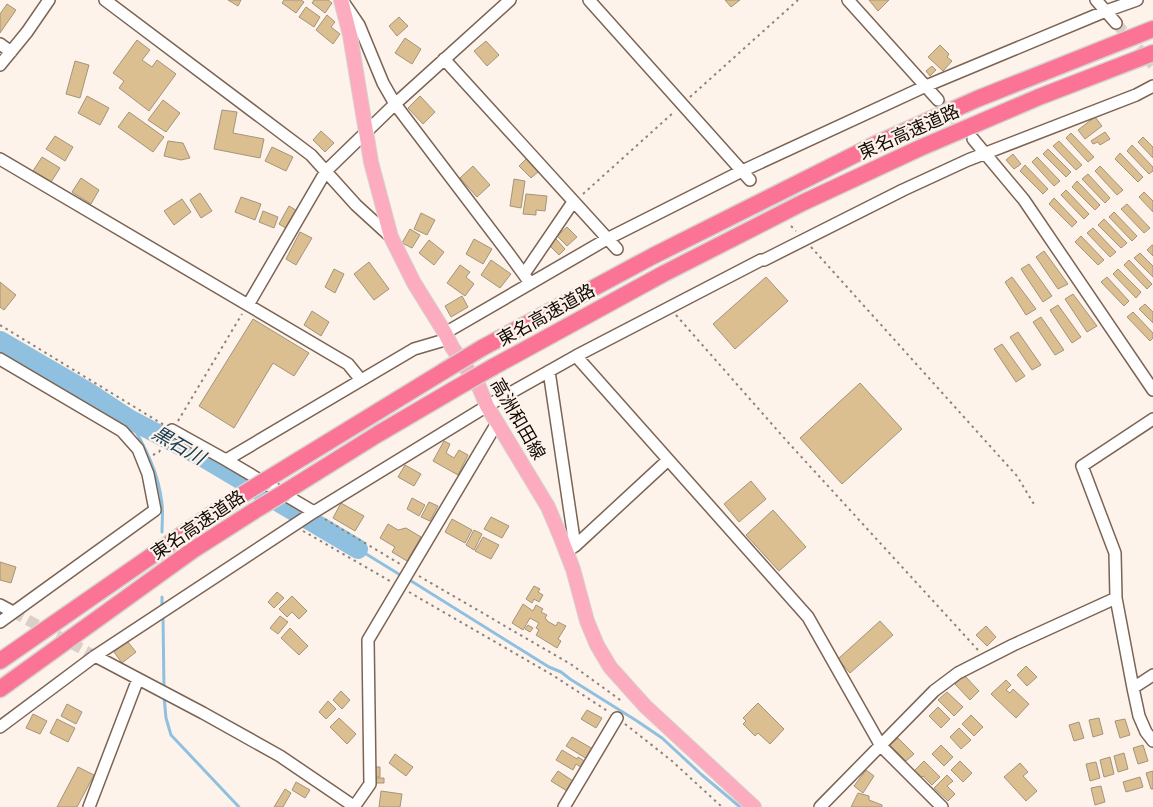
<svg xmlns="http://www.w3.org/2000/svg" width="1153" height="807" font-family="Ubuntu,'Noto Sans JP',sans-serif">
<rect width="100%" height="100%" fill="#fef3eb"/>
<g fill="none" stroke-linecap="round" stroke-linejoin="round">
<path stroke="#90c0e0" stroke-width="3" d="M129 419C144 445 159 473 162 504 163 513 162 523 162 532
M358 549 402 576
M408 579 549 667 561 672 570 679 637 721 662 738 702 775 740 807
M162 597V607
M163 616 164 690
M164 696 166 718 171 735 239 807"/>
<path stroke="#90c0e0" stroke-width="20" d="M0 341 91 394 129 419 206 459 358 549"/>
</g>
<path fill="#dbbf91" stroke="#a3947c" d="M228 0H241L238 6Z
M284 0H301L304 2 296 13 282 3Z
M314 0H328L332 3 325 13 312 3Z
M725 0H740L731 7Z
M869 0H889L878 11Z
M7 4 16 10 0 33V14Z
M306 7 320 17 314 27 299 17Z
M327 15 335 22 331 27 340 34 333 44 316 30Z
M399 17 408 26 397 36 389 26Z
M405 38 421 49 412 64 395 53Z
M137 40 150 50 142 60 152 67 157 60 176 74 149 111 119 88 124 81 113 73Z
M486 41 499 55 487 66 474 51Z
M940 45 949 54 947 57 952 61 943 71 928 57Z
M75 61 89 65 80 98 66 94Z
M932 66 936 70 930 76 926 71Z
M87 96 109 108 100 125 78 113Z
M420 96 435 112 423 124 408 108Z
M163 100 180 113 166 132 148 120Z
M222 110 237 112 233 133 264 139 260 158 214 149Z
M129 112 164 137 153 152 118 127Z
M1095 117 1102 126 1085 139 1078 130Z
M321 131 334 143 325 152 313 140Z
M1105 132 1110 139 1100 145 1098 142 1093 144 1091 141Z
M1071 133 1094 157 1088 162 1066 138Z
M55 136 73 147 65 161 46 149Z
M1143 137 1153 147V158L1138 142Z
M168 141 183 143 190 158 181 160 164 156Z
M1059 141 1082 165 1076 170 1053 146Z
M1132 145 1153 167V171L1149 174 1127 151Z
M272 147 293 157 286 171 265 161Z
M1048 149 1071 172 1066 177 1043 154Z
M1120 153 1143 177 1138 182 1115 159Z
M1013 154 1021 164 1014 169 1006 160Z
M42 157 60 168 51 182 33 171Z
M1037 157 1060 181 1054 186 1032 162Z
M527 158 539 171 531 178 519 166Z
M1025 165 1048 189 1043 194 1020 171Z
M473 166 490 185 477 197 460 178Z
M1100 166 1123 190 1117 195 1095 171Z
M1088 174 1110 198 1105 203 1082 179Z
M81 178 99 190 91 204 72 192Z
M514 179 525 181 521 208 510 206Z
M1077 181 1100 205 1095 210 1072 187Z
M1066 190 1089 214 1084 219 1061 195Z
M1144 192 1153 201V212L1139 197Z
M200 193 212 211 201 218 190 200Z
M526 194 547 196 545 211 536 210V215L523 214Z
M241 197 261 204 255 220 235 212Z
M1054 198 1077 222 1072 227 1049 204Z
M182 199 191 212 174 225 164 211Z
M1127 204 1150 228 1144 233 1121 209Z
M289 206 299 212 289 230 279 224Z
M263 211 278 217 274 228 259 222Z
M1114 212 1137 236 1132 241 1109 217Z
M421 213 435 220 427 235 414 229Z
M1104 219 1127 243 1121 248 1098 225Z
M567 227 577 237 567 246 557 236Z
M1093 228 1116 252 1110 257 1087 233Z
M410 229 420 235 412 248 402 243Z
M300 232 312 238 296 265 286 259Z
M1081 236 1104 260 1098 265 1075 242Z
M474 239 492 249 483 264 466 254Z
M556 239 565 249 559 255 549 245Z
M429 240 444 252 434 265 419 253Z
M1152 245H1153V256L1147 250Z
M1044 251 1068 284 1058 289 1036 257Z
M1140 253 1153 266V277L1134 258Z
M491 260 511 274 500 288 481 275Z
M1129 260 1152 284 1147 289 1124 265Z
M369 262 389 289 374 300 354 274Z
M1029 264 1052 296 1043 302 1021 269Z
M460 265 470 272 466 277 474 284 465 296 447 283Z
M334 269 344 274 335 293 325 287Z
M1118 269 1141 292 1136 298 1113 274Z
M766 277 788 301 735 349 713 324Z
M1012 277 1036 309 1026 315 1005 282Z
M1107 277 1129 301 1124 306 1101 282Z
M0 282 16 295 4 310 0 307Z
M1073 294 1097 326 1087 332 1065 299Z
M462 296 468 307 451 317 445 306Z
M1145 304 1153 312V323L1139 309Z
M1058 305 1081 337 1072 343 1050 310Z
M312 311 329 322 321 336 304 325Z
M1133 312 1153 333V338L1150 341 1127 317Z
M1041 317 1064 350 1055 355 1033 322Z
M253 319 309 353 294 376 273 363 234 428 199 406Z
M1018 332 1041 365 1032 370 1010 337Z
M1002 344 1025 376 1016 382 994 349Z
M860 383 902 429 842 484 800 438Z
M444 441 450 444 446 453 454 458 459 450 468 455 458 475 433 461Z
M405 465 421 474 414 486 398 477Z
M751 481 766 499 739 522 724 504Z
M412 498 425 505 419 516 407 509Z
M429 502 438 506 430 521 421 517Z
M341 503 364 516 355 531 333 518Z
M773 510 806 547 779 571 746 535Z
M491 517 509 526 502 538 484 529Z
M452 519 472 530 465 543 445 532Z
M388 524 398 530 406 528 421 537 407 561 392 552 395 547 380 538Z
M474 530 482 534 474 550 466 545Z
M483 537 499 545 491 559 475 551Z
M0 562 16 567 11 583 0 580Z
M534 586 540 589 538 592 543 595 539 602 534 599 532 603 526 599Z
M277 592 284 598 274 608 268 602Z
M292 596 307 611 299 619 292 612 287 617 279 609Z
M523 604 533 611 536 605 543 609 541 612 547 615 545 618 547 620V621L556 626 558 622 566 626 558 639 561 641 557 648 536 635 539 630 536 628 539 623 530 618 523 630 512 623Z
M280 616 288 622 278 634 270 628Z
M880 621 893 635 850 673 838 659Z
M528 625 533 628 530 632 525 629Z
M986 626 996 637 987 646 976 635Z
M290 628 308 646 299 655 281 638Z
M127 641 136 652 122 663 114 652Z
M1026 666 1037 677 1027 686 1017 675Z
M964 675 979 691 970 700 955 684Z
M1006 680 1011 685 1006 690 1010 693 1013 689 1029 704 1016 718 991 694Z
M341 691 350 700 342 709 333 700Z
M947 692 963 707 954 716 938 700Z
M328 701 336 709 326 719 319 712Z
M758 703 784 729 770 744 758 733 755 736 743 724 746 721 743 718Z
M67 704 82 712 76 724 61 716Z
M938 707 950 719 941 728 929 716Z
M587 710 602 718 596 728 581 719Z
M33 714 47 721 40 734 26 728Z
M971 715 983 727 974 736 962 724Z
M339 718 356 734 347 744 330 727Z
M1099 718 1103 734 1093 737 1089 720Z
M57 719 75 728 68 742 50 733Z
M1125 719 1130 735 1120 738 1115 721Z
M1079 722 1084 738 1074 741 1069 725Z
M959 728 971 740 961 749 950 737Z
M572 737 593 749 587 759 566 746Z
M898 738 914 754 906 761 890 745Z
M941 745 953 757 944 766 932 754Z
M1143 745 1148 761 1138 764 1133 748Z
M562 750 577 759 578 757 586 762 582 768 576 764 573 770 556 760Z
M1124 753 1128 769 1118 772 1114 756Z
M395 754 413 767 406 776 389 763Z
M1110 757 1114 774 1104 777 1100 760Z
M924 761 940 777 932 785 923 776 921 778 914 771Z
M960 761 972 773 963 782 951 770Z
M1096 762 1100 778 1090 781 1086 764Z
M1020 763 1028 772 1023 776 1037 791 1026 801 1004 777Z
M78 767 94 775 77 807H57Z
M373 767H380V777H373Z
M866 770 874 776 863 793 854 786Z
M558 771 573 781 567 791 551 781Z
M1153 771V789H1151L1146 773Z
M947 775 953 781 947 786 955 794 948 801 934 788Z
M1140 777 1143 787 1126 792 1123 782Z
M374 778H384V783H374Z
M296 782 310 790 305 798 292 790Z
M1101 786 1105 802 1095 805 1091 788Z
M285 789 291 793 283 807H274Z
M381 791 402 794 400 807H379Z
M858 793 869 796V800L882 805V807H851Z"/>
<g fill="none" stroke-linecap="round" stroke-linejoin="round">
<path stroke="#dbd0c8" stroke-width="11" stroke-dasharray="11 5.5" stroke-linecap="butt" d="M1116 23 1153 65
M938 100 968 134
M13 612 95 656"/>
<defs>
<path id="minor" d="M105 0 311 155 356 205 391 237
M589 0 750 180
M848 0 938 100
M1096 0 1116 23
M344 3 359 25 383 83 395 104 509 254 530 283
M0 44 11 52
M444 59 617 249
M0 65 27 32 49 0
M973 139 1024 200 1153 390
M0 159 248 305 326 171 395 104 510 0
M524 274 573 202
M248 305 348 364 361 380
M445 333 607 239 742 171 926 86 1106 11 1137 0
M576 356 808 617 881 746 942 807
M0 359 122 431 138 449 148 474 155 510 0 622
M549 371 575 546 566 552
M1153 419 1082 466 1115 553 1116 598 1133 688 1139 716 1146 732 1153 741
M172 430 226 460 314 512
M226 460 414 349 448 339
M575 546 668 460
M0 605 13 612
M95 656 203 713 280 756 355 807
M1133 688 1153 675
M0 727 95 656 314 512 487 406 576 356 761 260H764L903 190 968 160 1136 95 1153 86
M89 807 138 679
M354 807 370 784 368 640 497 423
M564 807 617 718
M820 807 934 691 958 673 1013 645 1116 598"/>
<path id="major" d="M341 0 350 35 371 162 391 237 414 283 445 333 452 347 479 387 487 406 548 507 561 538 573 569 587 621 597 645 610 667 645 706 754 807"/>
<path id="highway" d="M482 348 653 256 874 145 977 99 1153 29
M493 367 663 274 802 203 920 148 1039 97 1153 53
M266 480 444 371
M285 492 378 434 453 390
M0 661 183 534 237 498
M0 689 193 550 254 511"/>
</defs>
<use href="#minor" stroke="#7b6454" stroke-width="14"/>
<use href="#major" stroke="#d4d3d2" stroke-width="16"/>
<use href="#highway" stroke="#d4d3d2" stroke-width="19"/>
<path stroke="#8c837c" stroke-width="2" stroke-dasharray="2.5 4" stroke-linecap="butt" d="M690 97 798 0
M583 194 674 112
M791 226 796 231
M811 247 1017 476 1035 506
M676 315 785 439 978 650
M0 325 164 425
M178 421 242 314
M153 455 159 452 166 440
M325 519 400 564
M303 531 390 581
M419 576 572 665 623 702
M409 592 554 676 609 712
M625 724 672 761 722 807"/>
<use href="#minor" stroke="#fff" stroke-width="11"/>
<use href="#major" stroke="#fdacbf" stroke-width="14"/>
<use href="#highway" stroke="#fb7495" stroke-width="16"/>
<defs>
<path id="highway-bridge" d="M444 371 482 348
M453 390 493 367
M237 498 266 480
M254 511 285 492"/>
</defs>
<use href="#highway-bridge" stroke="#d4d3d2" stroke-width="19" stroke-linecap="butt"/>
<use href="#highway-bridge" stroke="#fb7495" stroke-width="16"/>
</g>
<g text-anchor="middle" stroke-width="4.5" stroke-linejoin="round" paint-order="stroke">
<g font-size="18" fill="#120a05" stroke="#fef3eb">
<text transform="translate(909 132) rotate(-24)" y="6">東名高速道路</text>
<text transform="translate(546 315) rotate(-29)" y="6">東名高速道路</text>
<text transform="translate(518 419) rotate(60)" y="6">高洲和田線</text>
<text transform="translate(198 525) rotate(-34)" y="6">東名高速道路</text>
</g>
<g font-size="19" font-style="italic" fill="#123a50" stroke="#fef3eb">
<text transform="translate(179 445) rotate(30)" y="7">黒石川</text>
</g>
</g>
</svg>
